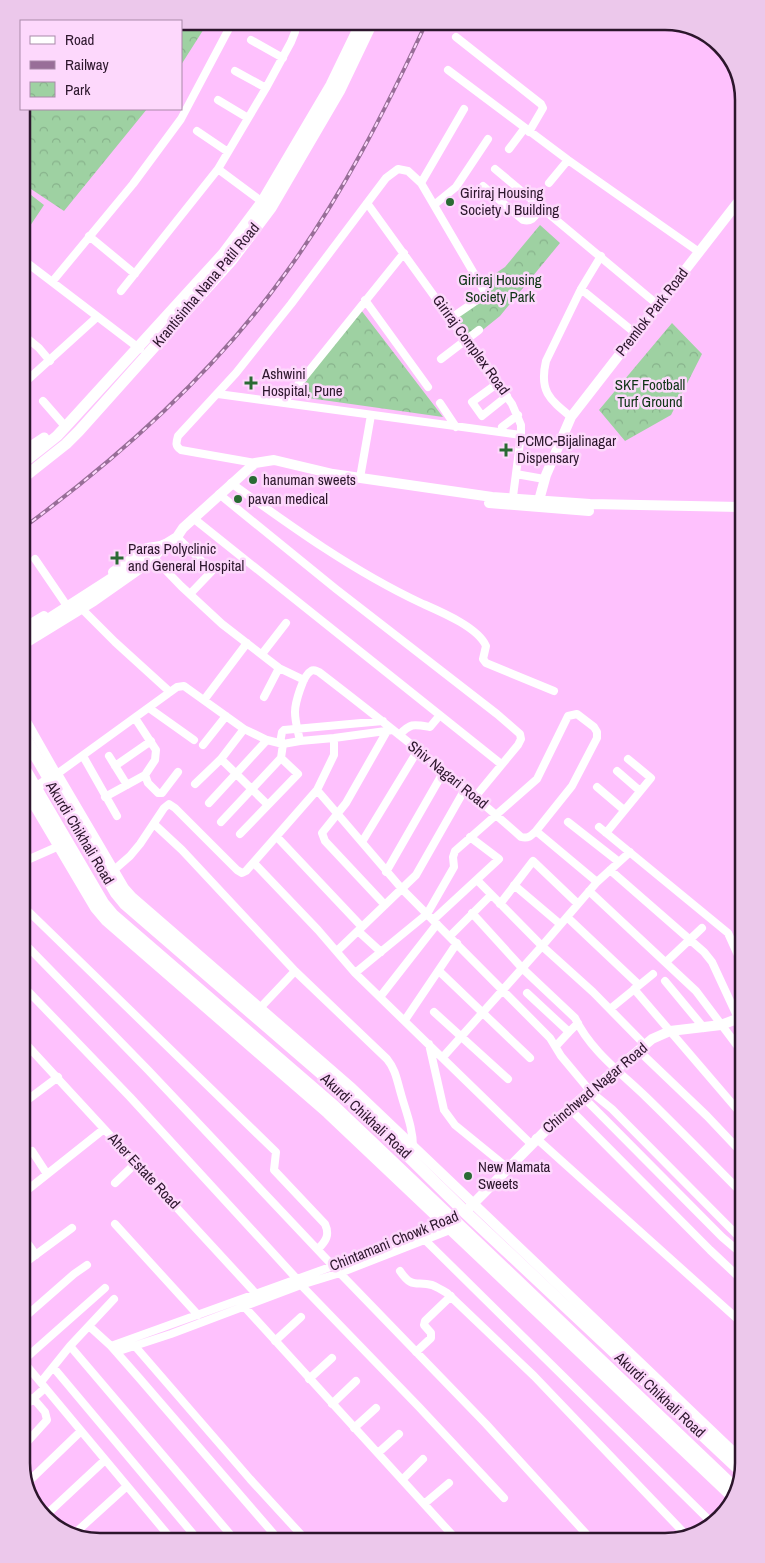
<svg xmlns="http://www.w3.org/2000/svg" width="765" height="1563" font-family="'Archivo Narrow',sans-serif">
<defs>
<pattern id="park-crowns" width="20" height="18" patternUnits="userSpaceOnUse" patternTransform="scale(1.25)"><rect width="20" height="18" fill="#9ed1a2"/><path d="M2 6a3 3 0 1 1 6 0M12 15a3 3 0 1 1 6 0" fill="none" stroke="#88b38c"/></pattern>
</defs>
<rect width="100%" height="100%" fill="#fec1fd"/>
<path fill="url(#park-crowns)" d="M181 21H202L207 24 181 65Z
M21 109H147L64 211 22 183Z
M22 188 44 205 22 238Z
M540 225 560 243 500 316 469 341 451 318 485 294 481 283 505 267Z
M361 310 443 417 294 396Z
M672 323 702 354 671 415 625 441 599 410Z"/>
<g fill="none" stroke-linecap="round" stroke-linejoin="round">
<path stroke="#fff" stroke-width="8" d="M456 37 541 104 543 108 529 132
M251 40 283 58
M448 70 568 160 699 252
M235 71 266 88
M218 100 248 118
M197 131 228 152
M509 149 524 129
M218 169 265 204
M495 169 658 305
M421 183 464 109
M549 183 568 160
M483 186 523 220C533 223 536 214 542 207
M367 203 512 404 521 425V435L512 504
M434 205 456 187 488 139
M89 236 135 274
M22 259 140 349
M52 282 133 184 181 119 233 21
M581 289 635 333
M121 291 218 169 266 88 291 42 295 32V25L292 21
M365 300 428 387
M22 334 39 348 50 361
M441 359 479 330
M498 383 472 402 482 416 507 396
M23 384 97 317
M218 394 521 435
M43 401 64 425
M284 402 404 253
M440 403 456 427
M571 417C549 399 539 391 546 361L581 289 601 256
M502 427 518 415
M255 463 181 450C175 446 176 443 178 436L236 373 291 304 386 178 398 169 408 171 421 183 486 294 451 318
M516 474 544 479
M360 478 371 415
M231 483C292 527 353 571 421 603 439 611 478 627 486 646L483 659 486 663 554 691
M219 494 336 589 497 714 520 734 521 739 518 745 475 797
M193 518 501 764
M177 537 212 571 190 594
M154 558 181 586 222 624 279 668 304 680
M35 559 65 603
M82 609 115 642 170 692
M262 654 286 623
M264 697 279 668
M204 700 247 643
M149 708 194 740
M24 716 57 774 177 687 184 686 244 729 267 740 283 744 300 741 334 738 393 730
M135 718 156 750 155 760 145 775 148 783 158 793H162L178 772
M399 735C411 723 413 724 430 727L440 715
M300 741C298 731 295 722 295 712 295 703 303 675 311 671 314 669 316 671 319 672 388 725 456 779 521 837 528 839 531 836 536 831L572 786 597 738V732L594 727 577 714 568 716 537 779 455 851 453 857 454 867 427 914 355 973
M280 743 282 732 284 730 383 721
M203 745 226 716
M83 756 117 816
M109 756 127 785
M221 759 268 805
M115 766 151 741
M617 771 640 791
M195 784 221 759 244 729
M597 787 624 810
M317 790 402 889 550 1038 561 1056 591 1092 612 1109 743 1241
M105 797 145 775
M209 803 267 740
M221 822 281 758 283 744
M568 822 619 862
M154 824 182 850 295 971 387 1059C396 1070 397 1081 401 1094 406 1112 413 1128 413 1147
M599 827 728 933 742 964
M536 831 597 882
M606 833 651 778 628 759
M240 834 298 774 281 758
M277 837 362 927
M362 842 418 750
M25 861 59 846
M254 863 318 930 355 973 531 1144
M114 870 130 856 140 844 164 808 169 804 175 808 237 870 242 873 246 871 317 790 334 755V738
M610 870 704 952 712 962 738 1018
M386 872 444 771
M477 880 542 946 593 992 645 1045
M514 885 560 924
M589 891 696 991 742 1052
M500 904 533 861 578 904
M385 905 325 841 322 833 346 803 387 731
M25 908 276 1152 274 1170 325 1224C330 1235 326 1241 318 1249
M472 913 522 968 575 1018C590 1050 621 1073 646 1097 679 1129 711 1162 743 1194
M567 917 639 985
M433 920 499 859 470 837
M358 931 381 952
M450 936 491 895
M25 944 148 1070 333 1266 486 1424 589 1537
M337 951 416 875 465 789
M666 962 702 928
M439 971 530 1058
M665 981 704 1028
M25 988 130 1097 296 1278
M634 989 742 1115
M527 993 569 1032 578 1023
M380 997 437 924
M260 1008 295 971
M610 1009 653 974
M434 1012 508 1079
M405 1020 457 943
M25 1043 259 1297
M429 1044 444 1110 455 1125 509 1169
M556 1046 569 1032
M639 1051 707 1116 742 1153
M443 1057 542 946 597 882 630 852
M584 1098 722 1237 743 1255
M26 1101 58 1077
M570 1109 710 1250 743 1281
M536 1138 743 1324
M32 1151 47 1174
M115 1183 136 1163
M26 1191 104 1129
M115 1224 198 1315
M425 1240 711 1522
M26 1241 36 1255
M26 1262 72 1228
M400 1271C412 1289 416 1281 432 1285 437 1287 442 1290 447 1293L534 1376 687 1536
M301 1285 419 1407 504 1498
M241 1303 455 1538
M26 1316 74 1274 87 1265
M89 1326 111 1346 140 1379 279 1540
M275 1341 301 1317
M134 1345 250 1479 306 1540
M70 1346 235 1540
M111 1346 333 1266 443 1224
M116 1352 171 1334 301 1285 340 1273 450 1230
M416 1352 431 1338V1333L424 1325 425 1321 451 1296
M27 1357 105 1288
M27 1366 173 1541
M53 1367 199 1541
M309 1379 332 1358
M41 1382 70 1346 114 1299
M27 1404 45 1388
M332 1404 356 1381
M354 1428 376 1408
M27 1442 47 1420 45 1412 33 1398
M378 1453 399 1434
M402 1480 423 1459
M27 1483 81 1431
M424 1504 449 1483
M46 1515 105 1460
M74 1534 127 1486"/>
<path stroke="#fff" stroke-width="10" d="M489 503 589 511
M538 504 546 475 571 417 738 202
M113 572 147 548 161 546
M24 628 44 616
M24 644 94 601 151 561 164 545 177 537 183 528 255 463 274 460 333 474 492 497 590 504 740 507
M24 788 95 908 106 921 327 1113 733 1498
M27 793 57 774 124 888 132 897 352 1088 744 1462
M470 1207 555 1121 652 1039 670 1031 721 1025 742 1017"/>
<path stroke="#fff" stroke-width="11" d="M23 452 44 438
M23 463 57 436 69 423 223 254 262 202 331 85 362 21
M23 478 66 444 79 431 232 260 271 208 340 90 373 21
M24 635 164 545"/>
<path stroke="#fff" stroke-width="12" d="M24 736 116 893 125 904 345 1094 465 1212 741 1471
M24 768 103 903 113 915 334 1106 736 1489"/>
<defs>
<path id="rail" d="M23 528C121 456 214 373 285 274 342 196 386 109 427 21"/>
</defs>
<use href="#rail" stroke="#986e98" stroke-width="4"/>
<use href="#rail" stroke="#fdd8fc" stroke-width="2" stroke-dasharray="5.5" stroke-linecap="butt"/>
</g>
<g fill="#296a33" stroke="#fdd8fc" stroke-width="2">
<circle cx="450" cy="202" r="5"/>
<path d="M248.5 375.5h5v5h5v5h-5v5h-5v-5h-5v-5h5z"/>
<path d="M503.5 442.5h5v5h5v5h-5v5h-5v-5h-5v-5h5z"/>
<circle cx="253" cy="480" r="5"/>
<circle cx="238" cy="499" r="5"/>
<path d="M114.5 550.5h5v5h5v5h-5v5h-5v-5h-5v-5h5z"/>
<circle cx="468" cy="1176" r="5"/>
</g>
<g text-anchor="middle" stroke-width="5" stroke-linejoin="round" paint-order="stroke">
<g font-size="15" fill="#2c162c" stroke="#fdd8fc" text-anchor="start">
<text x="460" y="198">Giriraj Housing<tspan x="460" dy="17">Society J Building</tspan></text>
<text x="262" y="379">Ashwini<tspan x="262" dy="17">Hospital, Pune</tspan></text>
<text x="517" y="446">PCMC-Bijalinagar<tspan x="517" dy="17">Dispensary</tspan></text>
<text x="263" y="485">hanuman sweets</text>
<text x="248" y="504">pavan medical</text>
<text x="128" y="554">Paras Polyclinic<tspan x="128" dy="17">and General Hospital</tspan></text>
<text x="478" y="1172">New Mamata<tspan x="478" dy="17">Sweets</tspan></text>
</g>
<g font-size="15" fill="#0f3515" stroke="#fdd8fc">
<text x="500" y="285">Giriraj Housing<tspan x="500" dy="17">Society Park</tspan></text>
<text x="650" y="390">SKF Football<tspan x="650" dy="17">Turf Ground</tspan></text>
</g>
<g font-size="15" fill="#2c162c" stroke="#fdd8fc">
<text transform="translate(206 285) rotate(-50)" y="5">Krantisinha Nana Patil Road</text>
<text transform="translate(652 312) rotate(-52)" y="5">Premlok Park Road</text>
<text transform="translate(471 345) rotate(54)" y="5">Giriraj Complex Road</text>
<text transform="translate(448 775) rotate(39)" y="5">Shiv Nagari Road</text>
<text transform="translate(80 833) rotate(59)" y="5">Akurdi Chikhali Road</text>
<text transform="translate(595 1088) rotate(-40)" y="5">Chinchwad Nagar Road</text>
<text transform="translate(366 1116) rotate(43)" y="5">Akurdi Chikhali Road</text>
<text transform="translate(144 1171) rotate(47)" y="5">Aher Estate Road</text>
<text transform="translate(394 1241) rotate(-22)" y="5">Chintamani Chowk Road</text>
<text transform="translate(660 1395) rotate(43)" y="5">Akurdi Chikhali Road</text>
</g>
</g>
<path d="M0 0H765V1563H0ZM100 30H665A70 70 0 0 1 735 100V1463A70 70 0 0 1 665 1533H100A70 70 0 0 1 30 1463V100A70 70 0 0 1 100 30Z" fill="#ecc8eb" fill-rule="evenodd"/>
<path fill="none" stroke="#2c162c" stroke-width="2.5" d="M100 30H665A70 70 0 0 1 735 100V1463A70 70 0 0 1 665 1533H100A70 70 0 0 1 30 1463V100A70 70 0 0 1 100 30Z"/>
<rect x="20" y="20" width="162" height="90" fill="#fdd8fc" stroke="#a98aa9"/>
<rect x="30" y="36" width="25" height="8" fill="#ffffff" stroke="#a98aa9"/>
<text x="65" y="45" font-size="15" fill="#2c162c">Road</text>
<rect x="30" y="61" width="25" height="8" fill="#986e98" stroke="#a98aa9"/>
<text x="65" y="70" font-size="15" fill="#2c162c">Railway</text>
<rect x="30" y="82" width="25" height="15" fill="url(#park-crowns)" stroke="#a98aa9"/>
<text x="65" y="95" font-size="15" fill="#2c162c">Park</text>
</svg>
